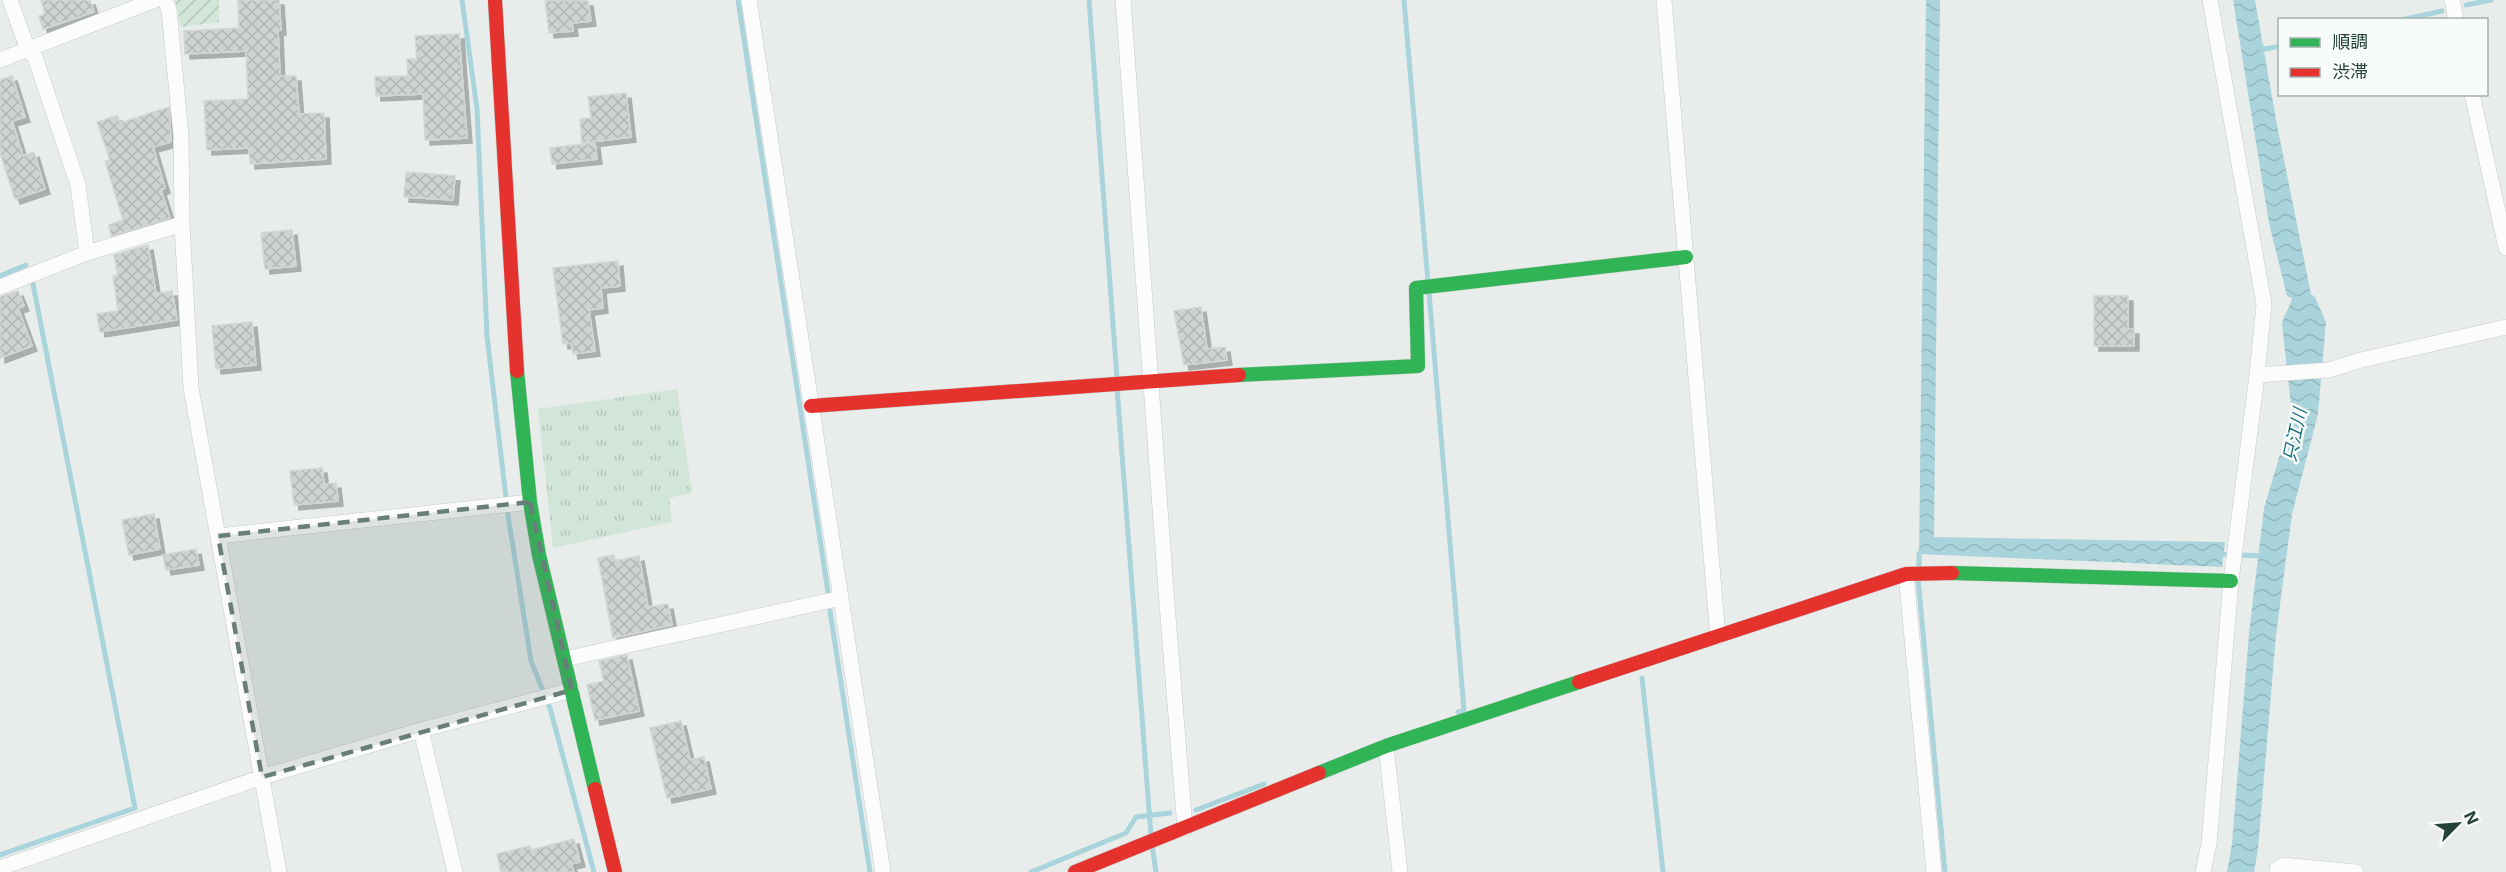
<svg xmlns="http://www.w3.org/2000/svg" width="2506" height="872" font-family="Inter,'Noto Sans JP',sans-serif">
<defs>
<pattern id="grass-tufts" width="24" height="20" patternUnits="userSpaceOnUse" patternTransform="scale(1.5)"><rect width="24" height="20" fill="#d1e6d8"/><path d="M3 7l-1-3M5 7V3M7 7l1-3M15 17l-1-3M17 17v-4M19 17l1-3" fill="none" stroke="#b3c6ba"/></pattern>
<pattern id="garden-furrows" width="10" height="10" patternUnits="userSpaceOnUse" patternTransform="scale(1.5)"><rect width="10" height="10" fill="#d1e6d8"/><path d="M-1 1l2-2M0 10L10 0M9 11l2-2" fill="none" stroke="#b3c6ba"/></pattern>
<pattern id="water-waves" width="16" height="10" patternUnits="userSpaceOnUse" patternTransform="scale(1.5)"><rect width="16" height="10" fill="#a9d4db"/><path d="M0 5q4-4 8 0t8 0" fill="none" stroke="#91b7bd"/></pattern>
<pattern id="building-cross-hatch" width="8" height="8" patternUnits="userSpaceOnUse" patternTransform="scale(1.5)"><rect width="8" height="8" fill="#cfd4d2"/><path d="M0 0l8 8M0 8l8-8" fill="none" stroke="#b2b7b5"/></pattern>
<filter id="shadow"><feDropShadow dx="5" dy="5" stdDeviation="0" flood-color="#0004"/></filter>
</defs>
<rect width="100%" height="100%" fill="#e8edeb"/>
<path fill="url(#grass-tufts)" d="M677 389 692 493 669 498 672 522 553 548 538 409Z"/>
<path fill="url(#garden-furrows)" d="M175 0H219V22L181 27Z"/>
<path fill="url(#water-waves)" d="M1926 0H1940L1934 537 2225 542 2222 567 1919 554Z
M2233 0H2255L2277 125 2311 294 2315 297 2326 322 2318 414 2292 514 2276 635 2258 849 2254 872H2227L2232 844 2249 633 2264 508 2292 414 2282 324C2284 313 2290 308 2292 298L2287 296 2269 223Z"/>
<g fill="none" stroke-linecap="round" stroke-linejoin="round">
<path stroke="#a9d4db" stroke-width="5" d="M462 0 477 109 487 336 508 515 531 661 550 708 594 872
M738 0 828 592
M1089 0 1117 378
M1404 0 1428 282
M2466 5 2491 0
M2401 20 2442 11
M2258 47 2266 49 2280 46
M0 276 26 265
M1429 292 1464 710 1458 712
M1117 388 1151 836
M2218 554 2263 556
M1919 569V554L1923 549
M1918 578 1945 872
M830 611 870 872
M1642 678 1663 872
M1196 810 1264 784
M1152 845 1156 872
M0 855 135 808 33 284
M1031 872 1126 833 1136 817 1170 813"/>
</g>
<path fill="url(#building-cross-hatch)" stroke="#d1d6d4" stroke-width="1.5" filter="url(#shadow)" d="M41 0H90L94 12 43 29 39 16 45 14Z
M238 0H279L281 30H278L280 76H296L299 114 324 113 326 159 250 164 249 148 207 150 204 101 248 99 246 51 185 54 184 31 239 28Z
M545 0 588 1 591 21 572 23 573 31 549 33Z
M459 34 467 138 425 140 423 94 376 96 375 77 408 76 407 59H417L415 36Z
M12 76 25 117 12 121 23 156 34 152 45 189 15 199 0 153V80Z
M626 93 631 137 582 143 580 119 591 118 588 97Z
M169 107 171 142 153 147 165 188 161 190 170 218 111 236 109 225 123 220 105 161 110 160 97 122 117 116 120 123Z
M595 143 597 159 552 164 550 148Z
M406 172 455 176 453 200 404 197Z
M292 230 296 266 265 269 261 233Z
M148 245 156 294 172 291 177 320 100 332 97 314 118 311 113 276 118 275 114 255Z
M618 261 620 286 601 288 603 308 589 310 595 351 573 354 571 343 563 344 553 268Z
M18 291 24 306 18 308 32 346 0 358V297Z
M2094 296H2128V329H2134V346H2094Z
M1201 307 1207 349 1225 347 1227 360 1184 365 1174 311Z
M252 322 256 365 216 369 212 326Z
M322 468 324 484 336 483 338 501 294 505 290 471Z
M154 514 160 549 129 555 122 520Z
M196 549 199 565 166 570 163 555Z
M614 555 615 561 639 556 648 607 668 604 672 625 613 638 598 558Z
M627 655 639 711 595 720 587 685 604 681 599 661Z
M681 721 690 760 704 757 711 789 667 798 650 728Z
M574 839 580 862 571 864 574 872H501L497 854 530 846 531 850Z"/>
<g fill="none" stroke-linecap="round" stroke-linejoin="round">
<defs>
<path id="street" d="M10 0 28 50 35 57 78 185 87 253
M165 0 169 10 181 135 182 224 191 388 279 872
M749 0 883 872
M1123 0 1167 604 1185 828
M1664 0 1718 637
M2210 0 2264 304 2257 375
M2452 0 2456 20
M0 60 155 0
M2472 94 2506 248
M0 287 87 253 182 224
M218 536 530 502
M1906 574 1934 872
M565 659 841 598
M421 730 455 872
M1386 746 1400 872
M0 868 262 777 421 730 572 690
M2203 872 2209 844 2231 581 2257 375 2329 370 2361 360 2506 327
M2277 872V869L2284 865 2356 872"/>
<path id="fast" d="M517 371 530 502 539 555 595 789
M1239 375 1418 366 1416 288 1686 257
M1952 573 2231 581
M1319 773 1386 746 1579 682"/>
<path id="jam" d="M495 0 517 371
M811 406 1239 375
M1579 682 1906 574 1952 573
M595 789 615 872
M1075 872 1319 773"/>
</defs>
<use href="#street" stroke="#c5cac8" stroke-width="16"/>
<use href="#fast" stroke="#c3cbc8" stroke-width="15"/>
<use href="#jam" stroke="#c3cbc8" stroke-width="15"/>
<use href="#street" stroke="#fcfcfc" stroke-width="15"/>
<use href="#fast" stroke="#30b455" stroke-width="14"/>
<use href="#jam" stroke="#e5322d" stroke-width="14"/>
</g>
<path fill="#697e78" fill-opacity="0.2" stroke="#697e78" stroke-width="4.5" stroke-dasharray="12 8" stroke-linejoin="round" d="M530 502 572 690 262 777 218 536Z"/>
<g text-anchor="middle" stroke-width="5" stroke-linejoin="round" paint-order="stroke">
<g font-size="18" font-style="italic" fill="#1c6f80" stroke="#f7fbf9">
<text transform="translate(2295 435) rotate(-78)" y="6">只江川</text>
</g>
</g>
<rect x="2278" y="18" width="210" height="78" fill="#f7fbf9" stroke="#a3b1ad" stroke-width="1.5"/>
<rect x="2290" y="38" width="30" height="9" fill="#30b455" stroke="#a3b1ad" stroke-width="1.5"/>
<text x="2332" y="48" font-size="18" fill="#24423a">順調</text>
<rect x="2290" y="68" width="30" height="9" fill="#e5322d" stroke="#a3b1ad" stroke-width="1.5"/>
<text x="2332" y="78" font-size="18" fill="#24423a">渋滞</text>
<g transform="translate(2458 824) rotate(65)" stroke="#f7fbf9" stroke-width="4.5" paint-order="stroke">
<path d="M0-4.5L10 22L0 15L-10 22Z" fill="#24423a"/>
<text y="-9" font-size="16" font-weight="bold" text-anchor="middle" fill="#24423a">N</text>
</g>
</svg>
